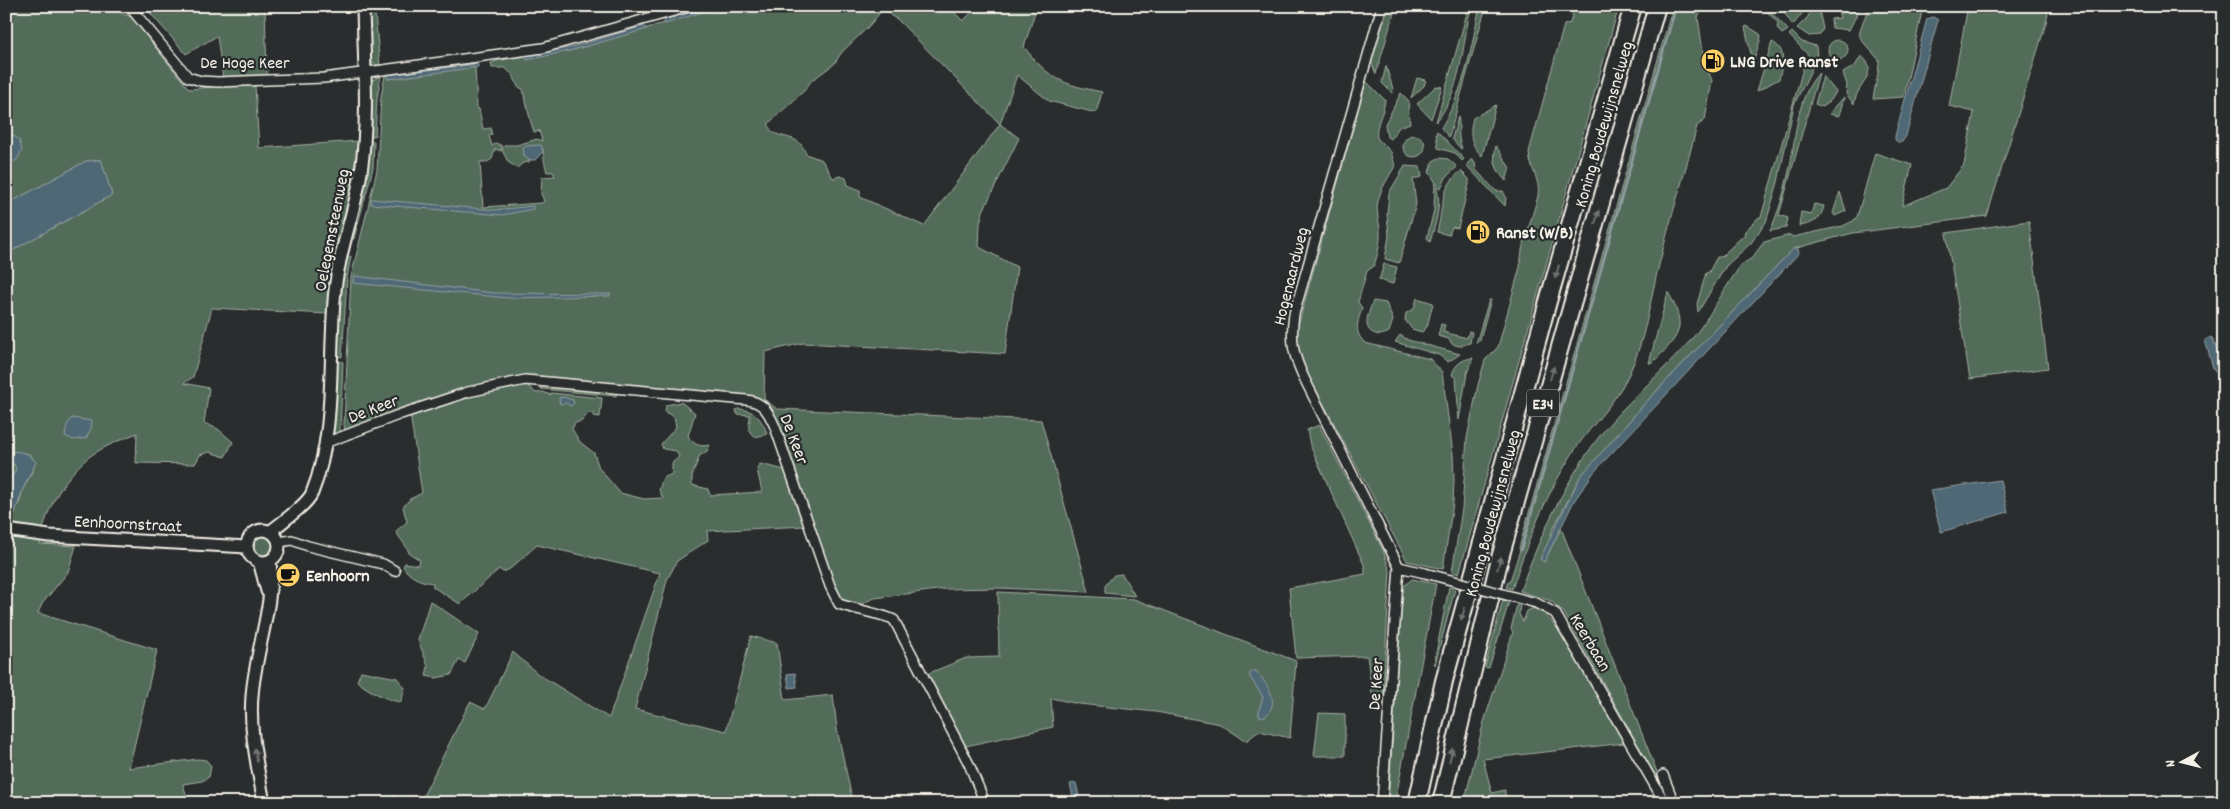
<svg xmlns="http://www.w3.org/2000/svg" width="2230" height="809" font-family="Dekko,sans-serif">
<rect width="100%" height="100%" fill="#2a2d2e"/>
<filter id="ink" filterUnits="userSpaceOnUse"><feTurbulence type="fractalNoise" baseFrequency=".02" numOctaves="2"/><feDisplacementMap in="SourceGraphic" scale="10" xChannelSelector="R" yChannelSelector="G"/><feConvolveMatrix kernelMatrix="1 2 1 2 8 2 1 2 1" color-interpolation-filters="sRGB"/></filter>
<g filter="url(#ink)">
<path fill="#3f3c3b" d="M105 6H142L131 17Z"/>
<path fill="#526c5a" stroke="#a3aea1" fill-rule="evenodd" d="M6 6H105L131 17 189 89 224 86 217 36 186 54 144 6H265L267 77 255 86 259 148 359 141 356 168 333 265 327 314 212 308 193 377 184 383 209 388 204 423 218 429 233 442 225 457 209 452 200 455 195 464 136 463 137 433C119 441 96 449 82 463 60 484 44 514 40 544L76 546 68 572 42 604 38 613 157 650 129 768 198 759 206 760 211 766 209 777 202 781 183 784 186 794 181 803H6V521L19 504 23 489 34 468 33 459 30 454 6 451V254L112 195 101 160 86 161 6 205V166L12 163V132L6 130Z
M721 6H920L926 11 931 6H948L963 21 978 6H1030L1035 12 1024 47C1050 80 1062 84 1102 92L1096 113 1049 101 1017 75 1000 124 1019 138 983 211 980 223 979 247 1017 267 1005 354 803 343 765 352 764 399 777 409 1041 420 1089 592 998 588 945 589 875 598 867 601 860 608 841 600 837 595 763 402 519 378 536 393 543 392 551 395V393L602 398 600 417 593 416V413H588L582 421 575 423 572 429 580 442 594 453 599 468 620 493 644 499 663 498 659 490 663 478 672 474V463L679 457 676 451 663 449 661 444 676 427 674 417 665 412 666 405 681 402 695 413 688 436C694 445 699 447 710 445L706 453 700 455 692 476V485L708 489 710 495 762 492 757 469 760 464 785 470 805 526 707 531 708 540 677 561 667 580 635 709 726 731 751 636 777 643 785 700 833 695 837 729 853 803H387L393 796 406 801 418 795 421 800 470 702 485 709 513 652 538 674 609 718 660 573 537 545 510 569 503 572 499 569 460 604 433 587V583C423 582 409 578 403 566L405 563 418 565 420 560 409 553C407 545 399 539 396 531L407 522 403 507 410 499 422 493 410 414 345 433 344 424 351 277 377 170 381 97 385 75V74L478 63 393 74 387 75 388 79 475 67 477 108 479 109 483 129 491 128 492 134 489 136 492 146 496 143 502 146 501 151 495 149 492 159 487 162H480L483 207 542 203 544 201 541 194 542 177 555 176 553 172H547C544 161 544 161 543 149L541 147 530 158 529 162 523 163 517 168 508 162 502 150 505 145H517L537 139 542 141 539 130 538 132H534C529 118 527 105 523 89L518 87 513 75 505 68H492L491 63 496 61 526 56 527 59 573 50ZM883 9H886L891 16 897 19 1000 124 924 226 860 197V190L848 185 846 178 840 176 833 178 822 160 806 154C804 149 802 144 797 141 788 135 768 137 769 123L805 90 811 81 834 64 842 52 869 26Z
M1386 6H1396L1376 74 1372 64V57Z
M1469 6H1471C1463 43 1461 92 1436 122Z
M1480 6H1486L1449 137 1441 128C1466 86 1470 53 1480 6Z
M1575 6H1619L1459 574 1452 572 1462 509 1467 438 1478 385 1485 360 1498 347 1520 267 1522 250 1538 196C1541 179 1529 168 1529 152L1564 25 1570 23Z
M1673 6H1704L1698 17 1704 59 1712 81 1705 120 1697 126C1686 171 1671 215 1660 261 1650 299 1646 338 1629 374 1616 402 1593 423 1576 448 1547 492 1528 539 1512 589L1506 587 1508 582 1510 581 1520 550 1519 548Z
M1762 6H1765L1788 30 1782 34 1777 29 1778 23Z
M1786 6H1808L1793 25 1785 14Z
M1813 6H1818L1823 29 1819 35 1809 36 1797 28 1808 17Z
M1837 6H1861L1849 30 1832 28 1831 19 1840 18Z
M1869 6H1923L1904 97 1873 99C1875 85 1879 73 1879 60 1854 30 1856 43 1869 6Z
M1968 6H2049L2046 23 1987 216 1853 233 1793 249 1647 401 1580 477 1552 531 1544 562 1561 528 1659 777 1657 779 1564 613 1551 601 1520 591C1543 528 1574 461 1620 412 1643 388 1668 366 1690 341 1710 318 1723 290 1741 265L1752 258 1764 242 1790 235 1793 237 1843 226 1853 221 1857 217 1875 153 1912 165 1902 206 1946 188 1964 165 1974 112 1949 106Z
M368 13 375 14 380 66 369 62Z
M1747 26 1760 34 1761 37 1754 60 1752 59 1745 27Z
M1792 32 1802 42 1816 46 1817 57 1820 63 1817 64 1789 35Z
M1828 50a10 10 0 1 1 20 0a10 10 0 1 1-20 0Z
M1772 42C1788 50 1782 65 1779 79L1757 91Z
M1861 56C1877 67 1865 80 1858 92 1856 95 1855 100 1854 104L1846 94 1847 85 1843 73 1855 66Z
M1806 58 1813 66 1794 105 1778 182 1766 222 1751 243 1726 266 1698 312 1697 304 1706 273 1709 272 1717 257H1721L1745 234 1744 232 1759 217H1761Z
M1386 66 1393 89 1392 93 1382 83Z
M1819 73 1779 215 1788 218 1786 228 1770 231C1778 213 1784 194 1788 175 1796 143 1795 98 1819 73Z
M381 75 377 99 375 136 368 135 371 81Z
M1823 76 1836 92 1831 100 1823 107 1815 104Z
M1417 78 1426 80 1424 86 1411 98Z
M1366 81 1385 100C1384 114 1375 123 1377 138L1391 152 1395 166C1389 177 1381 188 1378 201 1375 213 1381 224 1380 236 1380 246 1377 256 1374 266L1367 271 1358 302 1362 308C1358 321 1353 332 1365 343L1430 359 1442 372 1453 454 1454 480 1453 503 1443 569 1407 561 1304 367 1298 349 1296 333Z
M1436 86 1442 87 1431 119 1417 104Z
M1401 93 1409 101 1408 111 1410 123 1399 127 1391 139 1387 137 1385 124Z
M1844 97 1839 116 1829 114Z
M1496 105 1482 156C1470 144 1469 134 1473 118Z
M1458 117C1461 127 1456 136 1462 148L1461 149 1452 139Z
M1437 131 1464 159 1462 161 1455 153 1438 148 1436 133Z
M1403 146a11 11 0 1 1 22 0a11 11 0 1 1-22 0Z
M369 141H374L373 168 355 235 354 239H352L350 236Z
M1496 146 1510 168 1506 181C1496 170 1492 161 1496 146Z
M1439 158 1448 159 1457 167 1447 176 1440 189 1429 172 1433 161Z
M1472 159 1475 163 1476 170 1496 191H1503L1506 197 1505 206 1466 165Z
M1405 166 1420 167 1422 177 1413 179 1416 204 1399 263 1385 259 1389 236 1387 214 1389 193Z
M1461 171 1469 179V184L1458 228 1452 227 1449 235 1437 232C1444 206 1439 189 1461 171Z
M1435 183C1443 203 1436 222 1430 242L1427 238 1434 210Z
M1840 192 1846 211 1835 216 1833 213Z
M1814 204 1824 206C1821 220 1813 224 1799 226L1801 212 1811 214Z
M2029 221 2048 368 1970 379 1946 233Z
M351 256 347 278 342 357 336 356 338 318 344 260Z
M1384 264 1397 267 1393 284 1379 280Z
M1668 292C1688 328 1680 336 1652 363H1649Z
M1417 298 1433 303 1427 327 1422 332 1412 329 1405 320 1406 313 1414 309Z
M1489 300H1491L1480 339 1481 340 1476 343Z
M1373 301 1386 303 1393 320 1389 332C1383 335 1379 336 1373 333 1361 327 1370 310 1373 301Z
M1441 324 1445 325 1443 332 1467 338 1469 331 1472 332 1470 343 1459 346 1452 344 1449 339 1438 336Z
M1400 335 1408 340 1460 354 1448 362 1439 355 1395 342Z
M1473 358 1467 373 1459 420 1456 378 1452 375C1455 364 1462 359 1473 358Z
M336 360 343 362 340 433 336 435 331 429Z
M541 386 617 392 616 396 541 389Z
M738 409C754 409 763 420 767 434L755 437C745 430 750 424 750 415L737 414 736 410Z
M1319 425 1383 550 1390 571 1383 696 1372 694 1367 656 1296 658 1289 588 1365 574V567L1310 445 1307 430Z
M6 464H14L16 469 6 490V478L9 474Z
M250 547a12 12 0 1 1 24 0a12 12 0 1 1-24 0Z
M1122 574 1135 596 1105 593V586L1114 575Z
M1412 579 1436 584 1395 803H1388L1403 587Z
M1449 587 1455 589 1435 665 1434 663Z
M998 592 1134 599 1296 661 1290 738 1259 731 1246 741 1220 724 1156 712 1079 704 1051 698 1053 727 961 747 922 676 966 658 999 657Z
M1503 600 1509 602 1489 668 1485 667Z
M430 601 479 634 465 663 459 660 451 675 436 678 426 676 428 666 418 640Z
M1517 604H1520L1519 614 1523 622 1527 611 1534 608 1545 614 1558 629 1625 743 1483 759 1492 793 1505 790V803H1464L1483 725 1513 632 1511 629Z
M361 671 397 678 405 688 401 702C388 701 367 690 357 681Z
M1319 713 1345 714V756H1314Z"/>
<path fill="#506875" stroke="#929fa3" d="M709 6H721L665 24 664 20Z
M1933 17 1938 20 1906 136 1902 142H1898L1895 140V136L1927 19Z
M644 26 647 29 573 50 527 60 526 56 573 47Z
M478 64V67L388 79 387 75Z
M6 130 19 140 22 150 17 160 6 166Z
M541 145 543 152 535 160H528L524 156 523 148 527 146Z
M101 160 112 195 6 254V205L86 161Z
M371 199 495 210 533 206V209L502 215 371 204Z
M1793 249H1798L1799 253 1594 472 1574 501 1544 562 1540 559 1580 477 1647 401Z
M354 276 493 293 610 294V296L508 298 353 283Z
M2211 337 2213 339 2222 363 2221 371H2215L2213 368 2205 340Z
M563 397 573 400 574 403 571 406 566 403 560 404 559 398Z
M72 418 92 421 91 429 86 438 74 440 65 436 67 425Z
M6 451C22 452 25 450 36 462L23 489 15 513 6 521V490L16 469 14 464H6Z
M2000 480 2008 512 1941 532 1930 490Z
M1253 671H1256C1265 682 1279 698 1269 712 1266 717 1264 717 1259 716V710L1263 697 1250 677V673Z
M795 673 797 687 789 688 787 674Z
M1076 783 1080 800 1074 801 1070 784Z"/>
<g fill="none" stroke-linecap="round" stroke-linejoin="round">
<path stroke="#929fa3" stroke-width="2.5" d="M1521 550 1676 6"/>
<defs>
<path id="minor" d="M129 6 188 77 201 81 218 82 324 78 543 48 692 6
M1382 6 1294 314C1290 342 1293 355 1305 380L1399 567 1382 803
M325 443 401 414 468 392 525 380 746 400C763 401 769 413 775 427L830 586 839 604C850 608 890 616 894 620L969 764 985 803
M279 542 292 540 308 546 383 564 395 571
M1399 567 1425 573
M1536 603 1555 613 1665 803
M1663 775 1674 803"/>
<path id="tertiary" d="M247 546a16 16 0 1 1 32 0a16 16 0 1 1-32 0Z
M6 530 49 536 247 547
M271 531C282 522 307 505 312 493 337 431 328 355 335 290 339 250 355 212 361 172 369 118 364 61 363 6
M259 561 267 591
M264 803C258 768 249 732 252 696 255 652 275 603 270 561"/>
<path id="motorway" d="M1417 803 1444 681 1547 305 1633 6
M1441 803 1500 558 1657 6"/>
</defs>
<use href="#minor" stroke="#f4f1e8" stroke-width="12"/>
<use href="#tertiary" stroke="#f4f1e8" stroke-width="15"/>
<use href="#motorway" stroke="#f4f1e8" stroke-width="20"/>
<use href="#minor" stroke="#2a2d2e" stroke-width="9"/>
<use href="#tertiary" stroke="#2a2d2e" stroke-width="11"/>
<use href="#motorway" stroke="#2a2d2e" stroke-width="16"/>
<defs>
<path id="minor-bridge" d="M1425 573 1536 603"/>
</defs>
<use href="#minor-bridge" stroke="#f4f1e8" stroke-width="12" stroke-linecap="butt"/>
<use href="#minor-bridge" stroke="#2a2d2e" stroke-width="9"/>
</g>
<defs><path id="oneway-solid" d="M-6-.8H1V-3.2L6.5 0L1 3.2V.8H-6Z" transform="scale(1.25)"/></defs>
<g fill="#71726f">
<use href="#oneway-solid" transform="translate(1597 217) rotate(-74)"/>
<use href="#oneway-solid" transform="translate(1557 272) rotate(106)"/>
<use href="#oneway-solid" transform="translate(1552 373) rotate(-74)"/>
<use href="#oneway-solid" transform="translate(1499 563) rotate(-76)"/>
<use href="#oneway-solid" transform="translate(1463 614) rotate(105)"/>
<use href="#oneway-solid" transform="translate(256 755) rotate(-99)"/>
<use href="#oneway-solid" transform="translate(1451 755) rotate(-77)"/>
</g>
</g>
<defs>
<symbol id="fuel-disc" viewBox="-11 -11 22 22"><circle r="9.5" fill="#ffd166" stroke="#2a2d2e"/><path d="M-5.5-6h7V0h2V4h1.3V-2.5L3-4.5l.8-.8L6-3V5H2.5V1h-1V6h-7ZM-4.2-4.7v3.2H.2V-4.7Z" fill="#111"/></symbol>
<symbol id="cafe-disc" viewBox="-11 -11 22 22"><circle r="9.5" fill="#ffd166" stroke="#2a2d2e"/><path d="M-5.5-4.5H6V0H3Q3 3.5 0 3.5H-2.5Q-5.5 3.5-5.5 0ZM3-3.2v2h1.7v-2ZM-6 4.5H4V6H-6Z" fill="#111"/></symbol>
</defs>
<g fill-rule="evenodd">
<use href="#fuel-disc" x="1699" y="47" width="28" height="28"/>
<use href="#fuel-disc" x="1464" y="218" width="28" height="28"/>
<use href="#cafe-disc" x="274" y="561" width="28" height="28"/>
</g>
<g text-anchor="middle" stroke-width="4.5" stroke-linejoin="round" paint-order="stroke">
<rect fill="#2a2d2e" stroke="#b7b6b0" stroke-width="1" x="1527" y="389.5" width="32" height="27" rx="4"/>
<g font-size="16" font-weight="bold" fill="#f4f1e8">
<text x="1543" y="409">E34</text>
</g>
<g font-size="18" font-weight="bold" fill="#f4f1e8" stroke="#2a2d2e" text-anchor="start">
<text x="1730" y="67">LNG Drive Ranst</text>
<text x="1496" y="238">Ranst (W/B)</text>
<text x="306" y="581">Eenhoorn</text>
</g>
<g font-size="18" fill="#f4f1e8" stroke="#2a2d2e">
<text x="245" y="68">De Hoge Keer</text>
<text transform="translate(1603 124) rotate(-74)" y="6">Koning Boudewijnsnelweg</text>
<text transform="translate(331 230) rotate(-79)" y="6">Oelegemsteenweg</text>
<text transform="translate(1290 276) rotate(-76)" y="6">Hogenaardweg</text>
<text transform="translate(373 408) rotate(-21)" y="6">De Keer</text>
<text transform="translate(795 439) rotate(69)" y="6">De Keer</text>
<text transform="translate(1492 513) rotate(-75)" y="6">Koning Boudewijnsnelweg</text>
<text transform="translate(128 523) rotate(3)" y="6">Eenhoornstraat</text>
<text transform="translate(1591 642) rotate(59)" y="6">Keerbaan</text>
<text transform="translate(1375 684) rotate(-86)" y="6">De Keer</text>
</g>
</g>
<rect width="2230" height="809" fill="none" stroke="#2a2d2e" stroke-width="25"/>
<rect x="12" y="12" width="2205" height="784" fill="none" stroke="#f4f1e8" stroke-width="2" filter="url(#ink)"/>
<g transform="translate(2182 762) rotate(263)" stroke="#2a2d2e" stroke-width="4" paint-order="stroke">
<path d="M0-4L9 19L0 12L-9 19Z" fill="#f4f1e8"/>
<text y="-8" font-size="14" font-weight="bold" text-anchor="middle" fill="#f4f1e8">N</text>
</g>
</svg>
